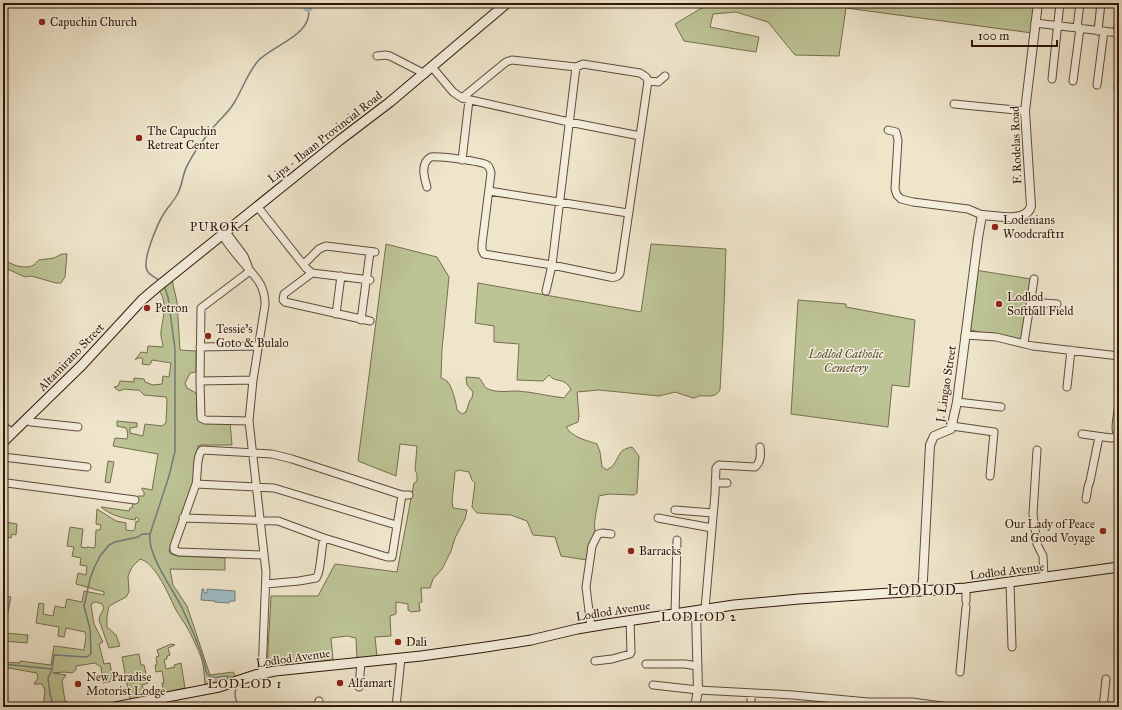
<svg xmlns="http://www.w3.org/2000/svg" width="1122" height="710" font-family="'IM FELL Great Primer',serif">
<rect width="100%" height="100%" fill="#eee5cb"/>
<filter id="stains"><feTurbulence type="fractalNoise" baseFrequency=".005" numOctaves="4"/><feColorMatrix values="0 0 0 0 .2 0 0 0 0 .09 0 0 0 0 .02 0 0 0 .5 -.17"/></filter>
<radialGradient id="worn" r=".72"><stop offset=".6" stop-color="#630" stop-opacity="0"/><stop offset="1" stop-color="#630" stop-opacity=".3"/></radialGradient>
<path fill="#bcc395" stroke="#766d4e" d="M710 3H1035L1032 33 846 8 839 56 795 55 768 22 736 12 713 14 710 27 759 37 756 52 684 41 675 24Z
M3 204 8 222 4 242 3 258C10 265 25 270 34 265 36 263 37 261 39 260L54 258 62 254H67L65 277 61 283H56L31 276 25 277 3 267Z
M386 244 437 257 449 277 442 349 441 378C441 378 446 380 447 381 452 386 456 402 457 410L462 414 466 412 470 400 472 398 473 392 467 385 466 377 479 378C483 381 483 387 488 389 497 393 508 391 517 391 533 392 548 396 564 398L571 389C563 376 556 384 549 375L543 381 517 380 519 344 494 342V326L475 323 478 283 641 312 651 244 726 249 723 334 720 390C714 399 708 395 699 396 697 397 695 398 693 398L675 392 659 396 599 390 577 392 579 416 578 422 566 427C573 438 586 440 597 444L600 452 602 467 607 470C609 468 613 467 614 464 621 454 618 450 632 447L639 456 637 493 634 495 609 494 599 496C598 506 593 521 595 531L587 560 561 556 555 537 533 535 527 521 511 515 477 513 472 507 475 483 472 480 469 472 459 470 455 472 452 502 453 508 467 510 465 519 455 538 451 551 442 569 433 579 430 588H421L422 602 419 603 420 611 411 612 408 610V604L396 602V614L390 616 391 636 375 637 377 657 357 659 356 638 347 636 331 638 333 660 267 668 271 596H318L335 564 397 572 414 483 417 481V474L415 470 417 446 400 444 396 476 358 461Z
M975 270 1031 279 1022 341 966 329Z
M172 280 177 302 180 350 196 351V372L190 373 185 383 187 388 196 393C198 402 194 412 199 420L230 422 232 445H202L198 446 194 470 197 472 169 551 171 554 178 556 225 558V570L170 569 173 585 187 606 210 675 233 672 236 677 215 684H205C204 676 204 665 201 657 196 645 190 631 183 621 181 617 178 614 176 610 169 596 156 563 140 559L132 567 128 576 129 592 126 597 109 606 107 616V627L116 635 120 646 109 648 99 620 100 616 104 608 102 604 96 602 92 603 91 606 94 624 103 642 99 644 104 664 110 663 113 681 103 683 101 667 95 663 76 666V670L72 673 64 672 53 673 66 675 62 681 65 701H67L68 707H43L45 690 42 684H34L38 678 37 673 3 667V662L20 663V661L51 665 54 646 84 650 86 636 85 632 66 628 64 637 58 636 59 627 36 623 39 603 44 604 43 614 53 616 55 606 65 608 67 599 82 602 84 591 104 595V592L101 591 76 584 78 573 86 575 87 566 80 565 81 558 72 556 74 547 67 546 70 527 83 529 81 547 87 548V547L95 548 96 530H100L101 525 96 524 97 509 116 521 126 523V530L133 531 135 529 136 521 138 522 139 519 136 517 135 520C122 518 110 515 101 507L129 511 130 508H132L133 502 137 499 138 496H144V492L142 490V488L152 490 158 454 113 446 115 438 127 439C128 435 128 432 126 428L117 426V421L137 423V427L130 428V433L143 436 145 424 162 426 166 423 167 400 166 397 144 395 139 390H135L125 389 119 391 114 387 118 386 120 381 134 382V378L144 379 145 382 153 385 162 384 163 376 169 377 171 363 152 360 151 363 149 365 142 364 143 359 142 358H138L135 360 141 352 147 353 148 346 163 347C163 342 160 337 161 331 163 317 168 304 159 290Z
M798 300 846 304V307L915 320 909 387 892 385 888 427 791 414Z
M108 461 114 462 110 483 105 482Z
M5 522 17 524 16 535 12 534 11 538 3 536Z
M3 596 11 597 5 627H3Z
M5 633 28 635 27 643 3 641Z
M171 644 175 645 168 648 170 655 167 656V659L164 660 166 669 175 667 174 665 181 663 185 688 164 693 162 683H164L162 671 156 672 155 665H157L156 657 159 656 157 650Z
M139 654 141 665H144L148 683 142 685 144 693V697L130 700 122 657Z"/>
<path fill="#9fbcc3" stroke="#727a78" d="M202 589H204V593H207V589L235 591V601H230L229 603 215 602V601L201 600Z"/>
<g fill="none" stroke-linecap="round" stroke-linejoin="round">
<path stroke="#727a78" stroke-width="1.5" d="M160 281C154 276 145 274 146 264 146 252 157 225 163 215 167 208 173 202 177 195 183 185 182 174 188 164 194 152 203 140 212 129 219 120 228 113 234 103 242 90 247 74 258 61 272 45 315 35 308 7
M164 285 168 297 175 349V451L169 476 150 534C147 555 173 589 182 608 190 625 198 642 203 659 205 664 205 669 207 674 215 682 224 672 233 678
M3 664 52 669
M236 685 235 696 238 707
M54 707 50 694 48 678 52 670 54 655 87 657 91 654 90 629 84 606 90 579 94 568 100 556 109 545 115 542 138 537 142 534H150"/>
<path stroke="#9fbcc3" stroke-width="10" d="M306 3 308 7"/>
<defs>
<path id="minor" d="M1035 23 1119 33
M1077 28 1080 3
M1098 31 1101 3
M1117 33 1119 19
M377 56 385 55 390 56 425 74
M432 67 453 92 462 98 569 122 640 136
M1052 79 1060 3
M648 81 658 82 665 76
M1073 81 1080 28
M1097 85 1104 31
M1118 88 1119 78
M954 104 1025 111
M888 130 896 132 898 140 895 189 897 195 901 199 913 202 968 209 982 215
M462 160 469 100
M427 187C424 177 420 163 431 157 439 156 481 161 487 165 490 167 490 170 491 173L482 244V250L484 254 552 265 610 277C614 278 618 277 620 273L648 81 646 77 640 73 583 64 576 67 512 60 506 62 462 98
M489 191 628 213
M257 206 306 268 312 273 370 280
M226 232 244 256 248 266
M222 235C228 244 234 252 241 260 254 276 265 283 265 305L253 380 249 421 266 572 262 674
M304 264 319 249 326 246 375 252
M312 273 284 294 283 300 285 302 370 321
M546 291 552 265 576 67
M1030 302 1057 304
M336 314 341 276
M361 320 370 252
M965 335 996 337 1033 346 1119 356
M1024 343 1034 279
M200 347 258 346
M200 381 253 380
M1067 387 1071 350
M957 402 1001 407
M1119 405C1118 415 1113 430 1119 439
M25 420 31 422 78 427
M249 421 205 420 201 418 200 381 201 308 250 271
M3 426 13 433
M952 426 994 432 990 476
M1082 434 1111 438 1117 437
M1037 450 1033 514 1037 544 1043 556 1044 578
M3 457 87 467
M715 483H727
M3 484 7 483 135 500
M196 484 274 488 396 525
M1086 499 1088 487 1090 481 1099 437
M675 510 713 513
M183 518 278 521 324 538 387 557H392L402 495
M658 518 712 528
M264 555 179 552 174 550V546L196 484C198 475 196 456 202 450L272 454 292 459 402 495H409
M1010 583 1012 647
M266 584 299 581 316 578C321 573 321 547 324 538
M966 588V601
M705 609 715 494 716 468 719 465 755 467C761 462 761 455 760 447
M675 614 677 540
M591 627 586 587 592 546 598 534 602 533 611 534
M595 661 612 659 630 654 631 652 630 620
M646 664H685L697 666
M960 672 966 607
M653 685 698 690 793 695 868 702H912L949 707
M359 687 361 662
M318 707 319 701
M396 707 401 658
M751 707V693
M1103 707 1106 679"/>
<path id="tertiary" d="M922 591 923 579 930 445 934 436 951 429 957 402 978 238 982 215C996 216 1027 223 1031 206L1025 111 1038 3
M695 707 698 690 696 611"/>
<path id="secondary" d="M3 442 82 365 142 300 156 288 340 140 390 102 507 3
M115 707 219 687 255 675 275 671 421 656 486 647 531 640 577 629 607 624 734 605 799 599 966 588 1119 567"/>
</defs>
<use href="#minor" stroke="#5f4a38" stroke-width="9"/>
<use href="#tertiary" stroke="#5f4a38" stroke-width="10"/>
<use href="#secondary" stroke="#2f1707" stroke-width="11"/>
<use href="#minor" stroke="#f4eedd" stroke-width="7"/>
<use href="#tertiary" stroke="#f4eedd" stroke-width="8"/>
<use href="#secondary" stroke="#f4eedd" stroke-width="9"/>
</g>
<g fill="#8f2418" stroke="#f4eedd" stroke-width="1.5">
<circle cx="42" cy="22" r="4"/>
<circle cx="139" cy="138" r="4"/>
<circle cx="995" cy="227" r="4"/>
<circle cx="999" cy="304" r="4"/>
<circle cx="147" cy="308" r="4"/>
<circle cx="208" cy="336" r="4"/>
<circle cx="1103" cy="531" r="4"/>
<circle cx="631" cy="551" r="4"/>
<circle cx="398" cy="642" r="4"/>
<circle cx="340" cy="683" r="4"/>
<circle cx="78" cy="684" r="4"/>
</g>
<g text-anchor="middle" stroke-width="3" stroke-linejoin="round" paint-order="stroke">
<g font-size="12" fill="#2f1707" stroke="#f4eedd" text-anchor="start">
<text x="50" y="26">Capuchin Church</text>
<text x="147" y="135">The Capuchin<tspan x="147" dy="14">Retreat Center</tspan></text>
<text x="1003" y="224">Lodenians<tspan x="1003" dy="14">Woodcraft11</tspan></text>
<text x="1007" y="301">Lodlod<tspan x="1007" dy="14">Softball Field</tspan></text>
<text x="155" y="312">Petron</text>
<text x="216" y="333">Tessie’s<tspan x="216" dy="14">Goto &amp; Bulalo</tspan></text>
<text x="1095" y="528" text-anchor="end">Our Lady of Peace<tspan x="1095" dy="14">and Good Voyage</tspan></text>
<text x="639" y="555">Barracks</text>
<text x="406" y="646">Dali</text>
<text x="86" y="681">New Paradise<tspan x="86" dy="14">Motorist Lodge</tspan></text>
<text x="348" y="687">Alfamart</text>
</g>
<g font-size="12" fill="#2f1707" stroke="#f4eedd">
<text transform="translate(325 137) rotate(-38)" y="4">Lipa - Ibaan Provincial Road</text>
<text transform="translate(1016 145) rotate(-92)" y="4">F. Rodelas Road</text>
<text transform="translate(71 357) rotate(-46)" y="4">Altamirano Street</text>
<text transform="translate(946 384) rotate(-81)" y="4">J. Lingao Street</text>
<text transform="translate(1007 571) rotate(-7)" y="4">Lodlod Avenue</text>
<text transform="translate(613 611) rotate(-9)" y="4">Lodlod Avenue</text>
<text transform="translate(293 658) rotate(-8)" y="4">Lodlod Avenue</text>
</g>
<g font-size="12" font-style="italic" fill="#594b32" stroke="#f4eedd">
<text x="846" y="358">Lodlod Catholic<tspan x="846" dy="14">Cemetery</tspan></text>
</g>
<g font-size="13" letter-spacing="1" fill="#2f1707" stroke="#f4eedd">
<text x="220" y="231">PUROK 1</text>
<text x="699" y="621">LODLOD 2</text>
<text x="245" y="688">LODLOD 1</text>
</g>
<g font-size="14" letter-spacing="1" fill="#2f1707" stroke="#f4eedd">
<text x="922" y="595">LODLOD</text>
</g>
</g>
<rect width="1122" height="710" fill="none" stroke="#eee5cb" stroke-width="16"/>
<rect x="4" y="4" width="1114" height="702" fill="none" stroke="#2f1707" stroke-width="2"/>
<rect x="8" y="8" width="1106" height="694" fill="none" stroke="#2f1707"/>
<path d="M972 40v6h85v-6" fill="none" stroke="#2f1707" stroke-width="2"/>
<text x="978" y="40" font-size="12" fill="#2f1707" stroke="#f4eedd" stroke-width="3" paint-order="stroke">100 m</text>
<rect width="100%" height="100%" filter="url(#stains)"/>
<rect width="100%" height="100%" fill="url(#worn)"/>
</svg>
